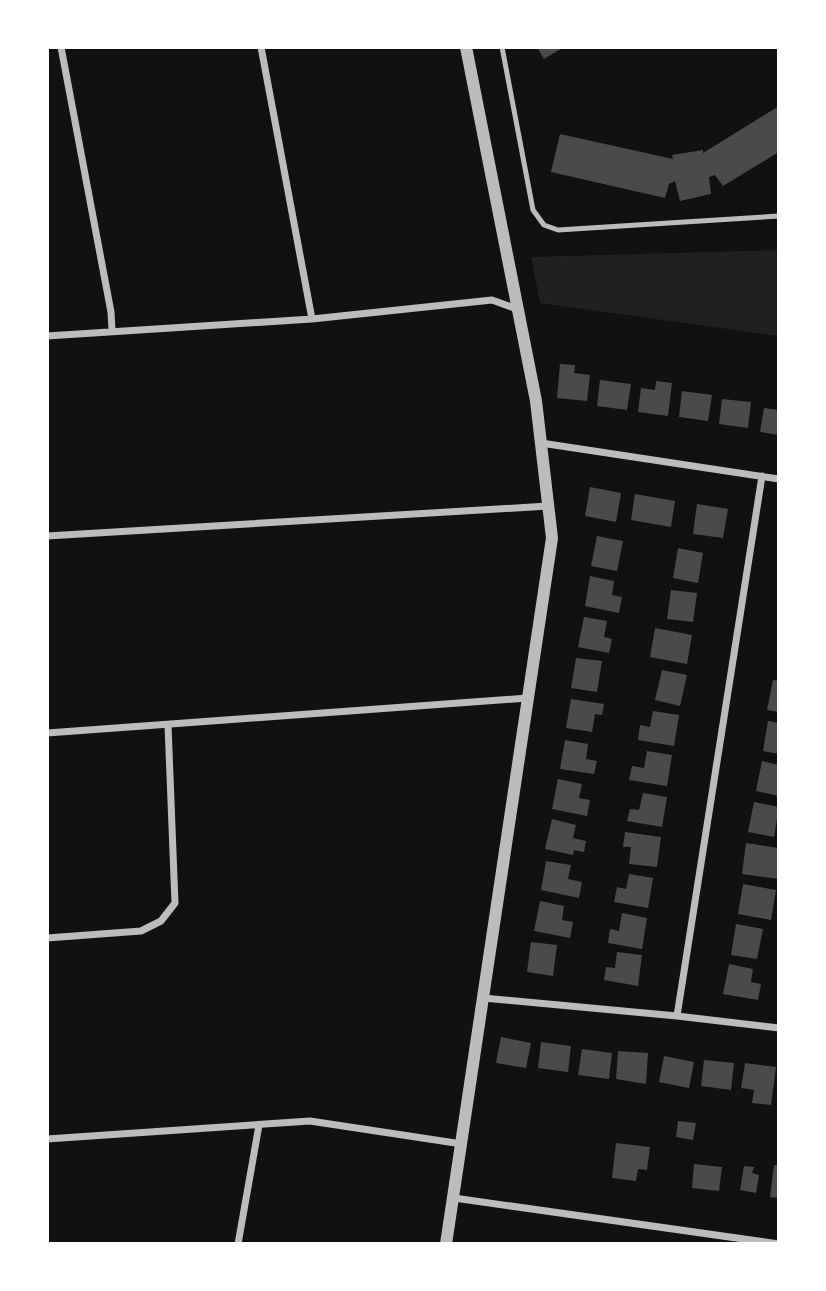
<svg xmlns="http://www.w3.org/2000/svg" width="826" height="1291" font-family="'Varela Round',sans-serif">
<rect width="100%" height="100%" fill="#111"/>
<path fill="#202020" d="M779 250V336L540 303 531 257Z"/>
<path fill="#4a4a4a" d="M537 47H564L544 59Z
M779 106V152L723 186 715 175 709 177 711 194 680 201 675 181 669 184 665 198 551 172 560 134 673 159 672 155 703 150V153Z
M560 364 575 365 574 373 590 375 587 401 557 398Z
M600 380 631 384 627 410 597 406Z
M656 381 672 383 668 416 638 412 641 388 655 390Z
M682 391 712 395 708 421 679 417Z
M722 399 751 402 748 428 719 424Z
M764 408 779 410V435L760 432Z
M590 487 621 493 616 522 585 516Z
M635 494 675 501 671 527 631 520Z
M697 504 728 509 723 538 693 534Z
M597 536 623 541 617 571 591 566Z
M678 548 703 553 698 583 673 578Z
M590 576 614 581 612 595 622 597 619 613 585 606Z
M671 590 697 593 693 622 667 619Z
M584 617 607 621 604 637 612 639 609 653 578 647Z
M655 628 692 635 687 664 650 657Z
M576 658 602 661 597 692 571 688Z
M662 670 687 675 680 706 655 700Z
M773 680 779 681V712L767 710Z
M571 699 604 704 602 715 595 714 592 732 566 728Z
M653 711 679 715 674 746 638 740 640 725 650 727Z
M768 721 779 723V754L763 751Z
M565 740 588 744 586 759 597 761 594 774 560 769Z
M647 751 672 755 667 786 629 780 632 766 644 768Z
M762 761 779 765V796L756 791Z
M558 779 582 784 579 798 590 800 587 816 552 809Z
M643 793 667 797 662 827 627 821 630 809 639 810Z
M754 802 779 807 774 837 748 832Z
M552 819 576 825 573 838 586 841 584 852 574 850 573 855 545 849Z
M625 832 661 837 657 867 629 864 631 847H623Z
M746 843 779 848V879L742 874Z
M546 861 571 865 568 879 582 882 579 898 541 890Z
M629 874 653 878 648 908 614 902 617 887 626 889Z
M743 884 776 890 771 920 738 914Z
M540 901 564 906 562 920 573 922 570 938 534 931Z
M622 913 647 918 642 949 608 943 610 929 619 931Z
M736 924 763 929 757 959 731 955Z
M531 942 557 945 553 976 527 972Z
M617 952 642 955 638 986 604 980 606 967 615 968Z
M729 964 753 969 751 982 761 984 758 1000 723 994Z
M501 1037 531 1043 526 1068 496 1063Z
M541 1042 571 1046 568 1072 538 1068Z
M582 1049 612 1053 609 1079 578 1075Z
M618 1051 648 1053 646 1084 616 1079Z
M664 1056 694 1062 689 1088 659 1082Z
M704 1060 734 1063 731 1090 701 1086Z
M745 1063 776 1067 771 1105 752 1103 754 1090 741 1088Z
M678 1121 696 1123 693 1140 676 1137Z
M616 1143 650 1147 647 1170 638 1169 636 1181 612 1178Z
M694 1164 722 1167 719 1191 692 1188Z
M774 1165H779V1198L770 1197Z
M744 1166 754 1167 752 1173 759 1175 756 1193 740 1190Z"/>
<g fill="none" stroke-linecap="round" stroke-linejoin="round">
<path stroke="#bcbcbc" stroke-width="5" d="M502 47 533 210 544 225 558 230 779 216"/>
<path stroke="#bcbcbc" stroke-width="7" d="M61 47 111 312 112 330
M261 47 312 319
M47 336 312 319 492 300 517 309
M541 443 779 479
M47 536 548 506
M47 733 527 698
M47 938 141 931 161 921 175 903 168 725
M483 998 677 1016 779 1028
M677 1016 762 476
M47 1139 310 1121 462 1144
M454 1198 779 1244
M238 1244 259 1125"/>
<path stroke="#bcbcbc" stroke-width="12" d="M446 1244 552 538 536 401 466 47"/>
</g>
<rect width="826" height="1291" fill="none" stroke="#ffffff" stroke-width="98"/>
</svg>
